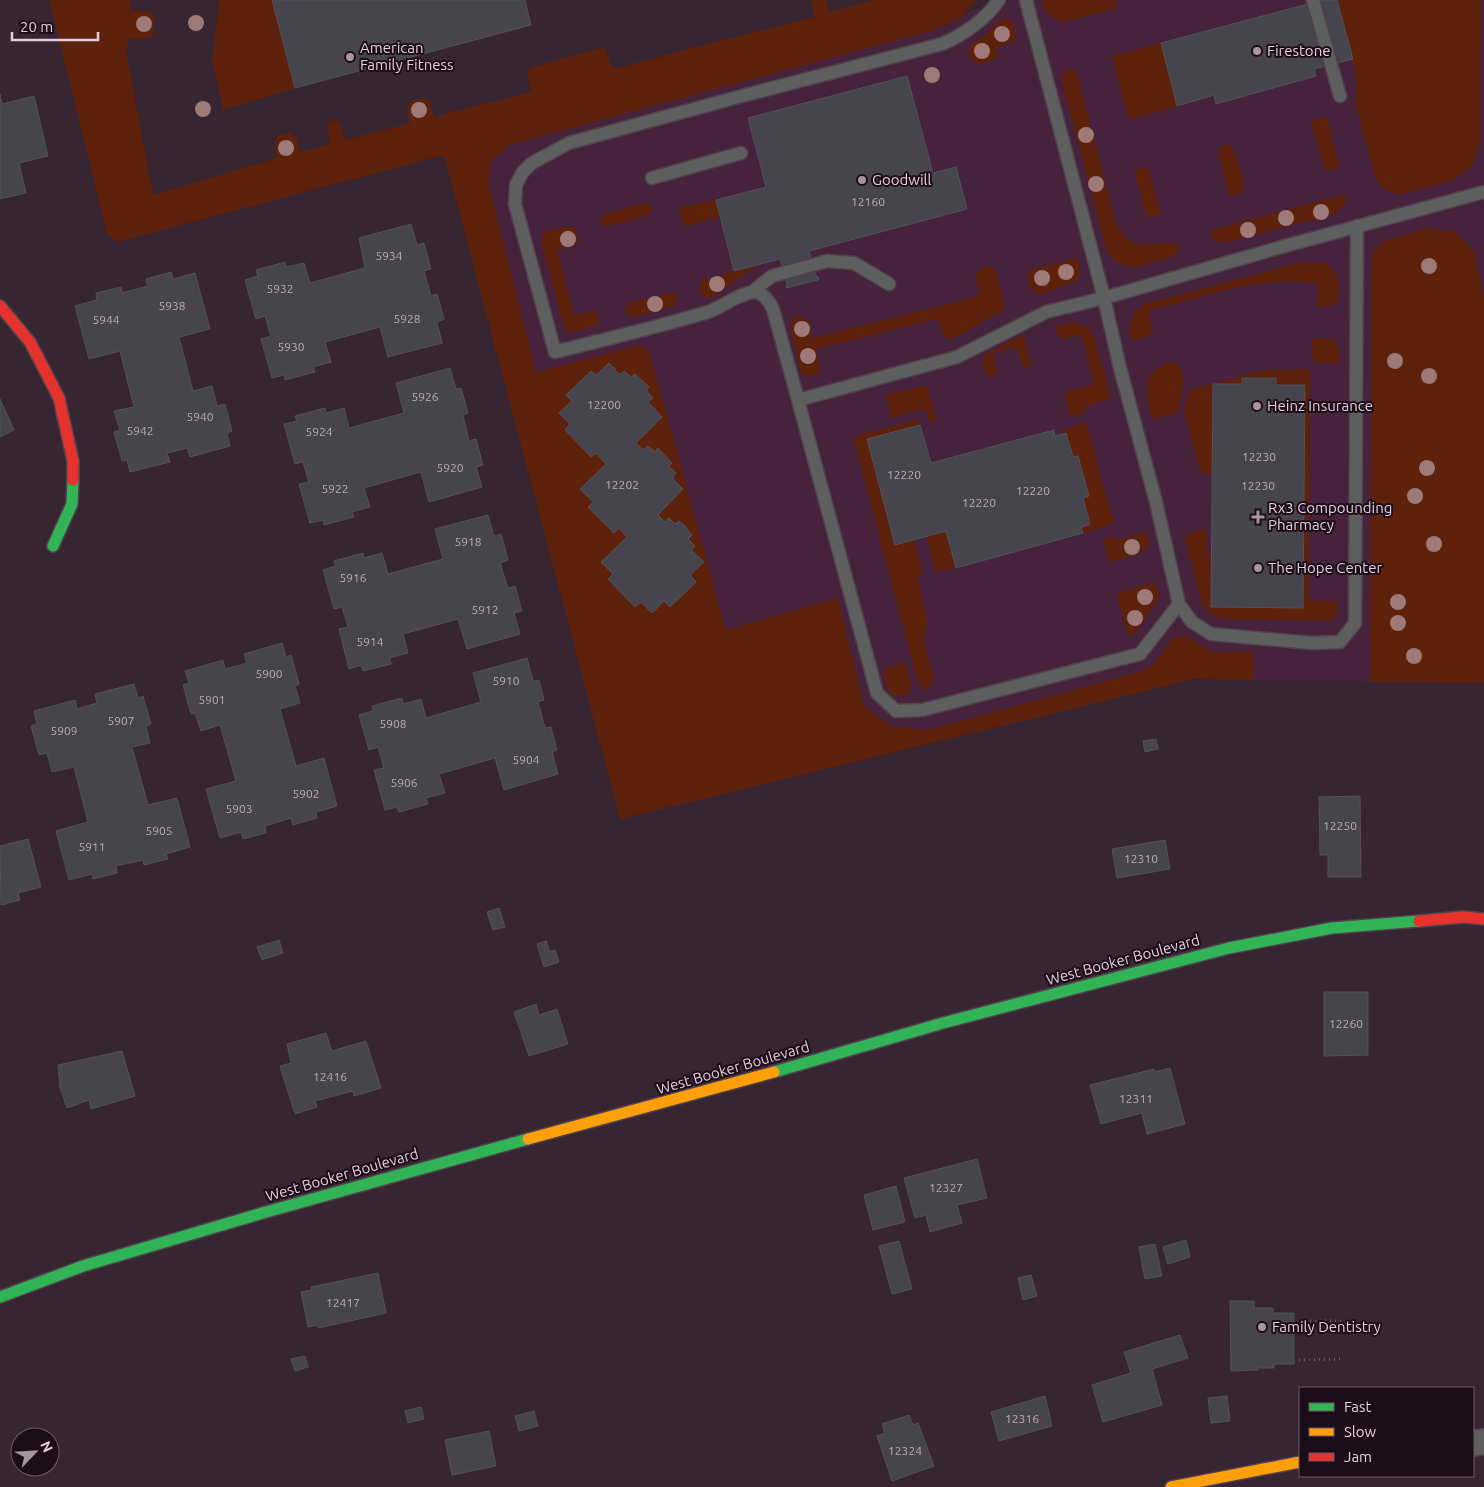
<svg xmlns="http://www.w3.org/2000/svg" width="1484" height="1487" font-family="Ubuntu,sans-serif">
<rect width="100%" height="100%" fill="#372532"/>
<path fill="#47223c" d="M1013 0H1484V683L1194 679 620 819 444 155Z"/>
<path fill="#5e210c" d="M49 0H129L131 10 151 12 155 18 153 36 147 39 129 38 126 50 153 195 277 158 274 142 278 136 291 133 297 138 300 152 330 144 327 126 329 121 334 120 340 122 344 140 410 123 407 108 412 100 425 98 430 102 434 117 531 92 527 75 530 68 604 47 607 51 612 69 814 17 811 0H826L829 12 875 0H976L961 18 938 29 512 144 492 160 488 182 536 372 641 345 650 354 726 630 838 598 864 706 892 727 928 730 1139 672 1153 665 1173 638 1185 636 1213 652 1253 651 1254 680 1194 679 620 819 444 155 117 242 107 234Z
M219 0H272L295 88 223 110 212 62Z
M1043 0H1115L1117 8 1064 22 1053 18 1043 9Z
M1338 0H1481L1480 141 1473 165 1452 181 1398 195 1382 188 1375 177 1355 103 1357 81Z
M1006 18 1012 21 1015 32 1016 41 996 48 999 58 978 64 970 60 968 52 969 46 983 37 1000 20Z
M1161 43 1177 106 1129 120 1112 56Z
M1071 69 1077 73 1116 225C1121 230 1126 239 1132 242 1150 250 1167 238 1179 245V250L1173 257 1132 268 1117 263 1107 252 1061 78 1065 70Z
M1327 117 1339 168 1325 171 1311 121Z
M1228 144C1238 155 1244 178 1243 193L1233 195 1228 193 1218 152 1221 146Z
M1148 167 1161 214 1146 217 1134 170Z
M1342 195 1346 198V203L1335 214 1227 242 1213 240 1210 233 1215 229Z
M716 200 720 217 687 226 683 223 679 207Z
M642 203 650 205 652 211C643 219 613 227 602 225L601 219 605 214Z
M570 226 575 229 578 242 569 247 557 250 574 315 594 311 598 315 599 322 594 326 570 333 564 327 541 241 544 232Z
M1428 228 1455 232 1474 251 1484 299V683L1370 682 1372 253 1384 241Z
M1076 258 1080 267V275L1075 282 1042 294 1036 293 1029 286 1027 273 1029 270Z
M1303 262 1326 263 1338 277V302L1331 306H1317L1318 284C1309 283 1300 281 1291 281 1242 282 1194 299 1148 311L1153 334 1135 340 1129 336C1128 320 1133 313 1144 304Z
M757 265 714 296 705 298 699 291 701 281Z
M988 266 995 269 1005 305 1002 311 952 339 945 338 937 319 816 349 820 370 817 375 808 377 801 373 790 326 792 319 800 316 808 320 813 338 980 296 975 276 980 269Z
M674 292 678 298 676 305 632 317 626 313 625 309 628 303Z
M1074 322 1088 327 1094 337 1111 398 1084 407 1085 413 1070 416 1065 397 1068 391 1094 384 1082 335 1063 339 1058 336 1055 331 1058 325Z
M1020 336 1024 337 1031 363 1029 367 1024 368 1015 347 993 353 997 372 994 376 989 377C983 371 981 363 984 355Z
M1315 338 1334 339 1340 350 1339 364 1316 363 1312 359V343Z
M1169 362 1179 364 1184 380 1178 413 1153 419C1145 392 1139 375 1169 362Z
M1310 369 1309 600 1337 601V616L1330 621 1221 619 1211 615 1202 604 1185 539 1188 534 1207 528V555L1212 556 1211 607 1303 608 1305 385 1242 384 1212 474 1201 473 1184 412 1189 390 1265 370Z
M922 386 927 387 937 421 930 423 925 409 891 418 885 395Z
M919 419 920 425 867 440 895 545 914 540 923 575 917 578 928 622 923 640 934 678 931 686 926 690 918 683 853 437Z
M1086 422 1114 524 1083 533 1081 527 1090 524 1083 498 1078 456 1073 457 1066 433H1063L1062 430Z
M946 531 956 568 936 572 927 537Z
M1145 533 1149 537V546L1142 552 1112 562 1108 559 1103 540 1116 536 1118 540Z
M1151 583 1157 587 1160 596 1133 636 1128 635 1117 596 1120 592Z
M905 663 911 687 909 694C905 695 900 697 896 696 886 694 882 675 885 667Z"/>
<path fill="#46444d" stroke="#51525b" d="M272 0H525L531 25 295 88Z
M1323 0H1337L1353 59 1314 69 1316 76 1216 104 1214 95 1177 106 1161 43Z
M907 76 933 173 956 167 967 209 809 251 816 276 819 278 818 280 786 288 787 284 780 259 734 271 716 200 766 187 748 118Z
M0 94 2 104 34 96 48 156 19 163 26 193 0 199Z
M411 224 417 245 424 243 431 269 424 271 431 296 437 294 444 319 437 322 442 343 388 357 380 327 325 342 331 362 313 367 315 372 285 380 284 375 272 378 261 339 271 336 265 316 256 319 245 280 258 276 256 270 285 262 286 267 304 263 310 283 365 268 359 238Z
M171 272 173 279 195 273 210 329 179 337 193 391 212 386 217 406 225 404 232 431 227 433 230 446 190 457 187 448 167 453 170 462 130 472 127 460 122 461 114 432 120 430 114 411 134 407 120 351 89 359 75 306 97 300 96 293 121 287 122 293 148 286 146 279Z
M609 363 620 375 624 371 631 377 635 374 649 387 646 390 653 398 648 402 662 417 636 443 643 450 648 446 655 452 658 448 672 463 669 466 676 473 672 478 683 489 658 515 665 522 669 518 675 524 679 521 684 525 692 535 688 539 695 546 691 550 704 562 690 575 696 582 670 607 664 601 652 613 641 602 635 607 608 579 613 574 601 562 627 537 619 528 614 533 588 507 593 502 580 489 606 464 596 453 591 457 565 430 570 424 559 413 572 401 566 395 591 371 596 375Z
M450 368 456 389 461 388 468 413 463 415 469 441 476 439 483 465 476 467 482 487 429 502 421 472 364 488 370 507 352 512 354 517 324 525 323 520 310 523 299 484 309 482 303 462 295 464 284 424 297 421 295 416 325 408 326 413 344 408 349 428 404 413 396 383Z
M1242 378H1276V385H1305L1303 608 1211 607 1213 384H1242Z
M0 399 14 430 0 437Z
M920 425 931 463 1054 430 1055 436 1066 433 1073 457 1078 456 1089 496 1083 498 1090 524 1081 527 1083 533 956 568 946 531 895 545 867 439Z
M488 515 494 536 501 534 508 560 500 563 508 588 515 586 522 611 514 613 520 634 467 649 458 619 403 634 408 653 389 658 391 664 363 671 361 665 349 669 339 629 348 627 342 607 334 609 323 570 336 566 334 561 363 553 364 558 382 553 388 574 443 559 435 529Z
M282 643 286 657 291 655 299 684 295 686 300 703 280 709 296 766 324 758 337 806 316 812 317 818 293 825 291 818 265 826 266 833 243 839 241 832 220 838 206 789 236 781 220 725 201 731 195 713 191 714 183 685 189 683 185 671 223 660 225 669 247 663 244 654Z
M527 658 533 681 539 680 544 700 538 702 545 728 551 727 557 750 552 752 558 774 504 790 495 758 439 774 445 793 426 798 428 804 399 812 397 807 385 810 374 770 384 768 378 747 369 750 359 715 373 711 372 706 402 698 403 704 421 699 426 718 481 702 473 673Z
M134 684 138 698 143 696 151 724 146 726 150 743 132 747 148 805 177 798 190 847 166 854 168 859 144 865 143 860 116 866 117 873 93 879 92 874 69 880 56 831 88 822 74 767 52 772 47 753 39 755 31 726 37 724 34 711 75 700 77 709 97 703 95 694Z
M1156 739 1158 749 1145 752 1143 741Z
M1360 796 1361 877H1328V855H1320L1319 797Z
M28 839 41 887 18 893 20 900 1 905 0 846Z
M1165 840 1170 869 1117 878 1112 849Z
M499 908 505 927 493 930 487 912Z
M279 940 283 953 262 960 257 947Z
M546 941 550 952 555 950 559 962 544 967 537 944Z
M1324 992H1368V1055L1324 1056Z
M536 1004 539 1015 557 1009 568 1044 529 1056 514 1012Z
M326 1033 332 1051 366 1041 381 1088 354 1096 353 1091 315 1101 317 1107 295 1114 280 1066 291 1063 287 1044Z
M122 1051 135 1096 91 1109 89 1100 67 1108 60 1088 58 1065Z
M1170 1068 1185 1124 1147 1134 1142 1113 1101 1124 1090 1085 1154 1069 1155 1072Z
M977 1159 987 1198 957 1205 962 1223 930 1232 926 1215 915 1218 904 1178Z
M896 1186 905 1222 873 1230 864 1195Z
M1186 1240 1190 1257 1168 1264 1163 1247Z
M899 1241 912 1289 892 1294 879 1246Z
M1155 1244 1162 1276 1145 1279 1139 1247Z
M378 1273 386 1313 318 1328V1325L308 1327 301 1292 312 1290 311 1287Z
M1031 1275 1037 1296 1023 1300 1018 1278Z
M1230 1301H1254V1308H1273V1313H1294V1364H1274V1368H1257L1258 1370 1231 1371Z
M1180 1335 1188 1358 1152 1369 1162 1405 1103 1422 1092 1385 1131 1373 1124 1352Z
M305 1356 308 1367 295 1371 291 1359Z
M1045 1396 1052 1426 999 1441 991 1412Z
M1227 1396 1230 1421 1211 1423 1208 1398Z
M421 1407 424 1419 408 1423 405 1411Z
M534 1411 538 1426 519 1431 515 1416Z
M909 1415 913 1425 918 1423 934 1466 892 1481 877 1436 885 1433 882 1424Z
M489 1431 496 1466 452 1475 445 1440Z"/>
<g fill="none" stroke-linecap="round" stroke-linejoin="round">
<defs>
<path id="lane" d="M999 0C984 21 965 34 942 44L738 97 569 143 532 163 522 173 516 185 515 204 555 352C606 339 658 327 708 312 722 307 740 293 754 292 764 292 769 302 773 309L798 400 957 357 1046 312 1104 298 1285 246 1484 192
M1026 0 1104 298 1120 368 1156 502 1179 604 1192 622 1211 634 1312 643 1340 642 1355 623 1357 226
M1313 0 1340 96
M652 178 741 153
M752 292 772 276 827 261 854 263 889 284
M798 400 877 693 896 711 922 710 1140 654 1179 604"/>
<path id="street" d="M1473 1443 1484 1442"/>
<path id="fast" d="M53 546 72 504 73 480
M774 1072 943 1023 1229 948 1332 928 1419 921
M0 1297 83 1266 266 1212 528 1139"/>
<path id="slow" d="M528 1139 774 1072
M1171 1487 1300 1462"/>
<path id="jam" d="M0 306 30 342 59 398 73 461V480
M1419 921 1463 917 1484 919"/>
</defs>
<use href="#lane" stroke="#51424d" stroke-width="15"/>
<use href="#street" stroke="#51424d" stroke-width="28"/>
<use href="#fast" stroke="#51424d" stroke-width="14"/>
<use href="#slow" stroke="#51424d" stroke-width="14"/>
<use href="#jam" stroke="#51424d" stroke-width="14"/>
<path stroke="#625e61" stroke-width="3" stroke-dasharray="1 4" stroke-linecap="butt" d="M1300 1321H1343
M1299 1360 1343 1359"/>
<use href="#lane" stroke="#5d5e5e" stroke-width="12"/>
<use href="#street" stroke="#5d5e5e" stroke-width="25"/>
<use href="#fast" stroke="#30b455" stroke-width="11"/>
<use href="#slow" stroke="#ff9f0a" stroke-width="11"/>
<use href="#jam" stroke="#e5322d" stroke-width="11"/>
</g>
<g fill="#9d7a77">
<circle cx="196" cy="23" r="8"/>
<circle cx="144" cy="24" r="8"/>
<circle cx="1002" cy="34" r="8"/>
<circle cx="982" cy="51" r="8"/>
<circle cx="932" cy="75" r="8"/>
<circle cx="203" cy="109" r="8"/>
<circle cx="419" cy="110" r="8"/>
<circle cx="1086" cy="135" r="8"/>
<circle cx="286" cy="148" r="8"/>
<circle cx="1096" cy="184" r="8"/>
<circle cx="1321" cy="212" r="8"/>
<circle cx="1286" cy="218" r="8"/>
<circle cx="1248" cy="230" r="8"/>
<circle cx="568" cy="239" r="8"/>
<circle cx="1429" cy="266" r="8"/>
<circle cx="1066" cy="272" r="8"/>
<circle cx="1042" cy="278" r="8"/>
<circle cx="717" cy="284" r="8"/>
<circle cx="655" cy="304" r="8"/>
<circle cx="802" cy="329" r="8"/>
<circle cx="808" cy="356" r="8"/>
<circle cx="1395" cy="361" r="8"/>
<circle cx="1429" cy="376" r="8"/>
<circle cx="1427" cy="468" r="8"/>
<circle cx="1415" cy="496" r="8"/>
<circle cx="1434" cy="544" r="8"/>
<circle cx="1132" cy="547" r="8"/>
<circle cx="1145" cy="597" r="8"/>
<circle cx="1398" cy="602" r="8"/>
<circle cx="1135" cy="618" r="8"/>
<circle cx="1398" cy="623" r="8"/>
<circle cx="1414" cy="656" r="8"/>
</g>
<g fill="#a793a1" stroke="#1c0e18" stroke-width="2">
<circle cx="1257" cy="51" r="5"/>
<circle cx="350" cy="57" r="5"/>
<circle cx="862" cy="180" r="5"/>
<circle cx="1257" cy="406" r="5"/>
<path d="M1255.5 509.5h5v5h5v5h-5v5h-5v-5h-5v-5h5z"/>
<circle cx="1258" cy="568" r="5"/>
<circle cx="1262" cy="1327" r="5"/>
</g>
<g text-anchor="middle" stroke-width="4" stroke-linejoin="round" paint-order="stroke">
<g font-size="12" fill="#bcacb9">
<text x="868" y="206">12160</text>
<text x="389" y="260">5934</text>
<text x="280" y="293">5932</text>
<text x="172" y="310">5938</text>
<text x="407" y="323">5928</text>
<text x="106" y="324">5944</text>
<text x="291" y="351">5930</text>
<text x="425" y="401">5926</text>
<text x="604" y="409">12200</text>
<text x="200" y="421">5940</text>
<text x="140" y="435">5942</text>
<text x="319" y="436">5924</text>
<text x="1259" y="461">12230</text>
<text x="450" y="472">5920</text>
<text x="904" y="479">12220</text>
<text x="622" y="489">12202</text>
<text x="1258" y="490">12230</text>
<text x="335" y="493">5922</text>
<text x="1033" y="495">12220</text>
<text x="979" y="507">12220</text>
<text x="468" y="546">5918</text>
<text x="353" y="582">5916</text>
<text x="485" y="614">5912</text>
<text x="370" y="646">5914</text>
<text x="269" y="678">5900</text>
<text x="506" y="685">5910</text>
<text x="212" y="704">5901</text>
<text x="121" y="725">5907</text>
<text x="393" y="728">5908</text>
<text x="64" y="735">5909</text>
<text x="526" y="764">5904</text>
<text x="404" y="787">5906</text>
<text x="306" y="798">5902</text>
<text x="239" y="813">5903</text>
<text x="1340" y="830">12250</text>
<text x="159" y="835">5905</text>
<text x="92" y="851">5911</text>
<text x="1141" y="863">12310</text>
<text x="1346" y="1028">12260</text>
<text x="330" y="1081">12416</text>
<text x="1136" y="1103">12311</text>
<text x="946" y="1192">12327</text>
<text x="343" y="1307">12417</text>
<text x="1022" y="1423">12316</text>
<text x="905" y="1455">12324</text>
</g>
<g font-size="15" fill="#e4cedd" stroke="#1c0e18" text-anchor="start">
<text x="360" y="53">American<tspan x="360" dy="17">Family Fitness</tspan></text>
<text x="1267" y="56">Firestone</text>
<text x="872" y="185">Goodwill</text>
<text x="1267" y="411">Heinz Insurance</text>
<text x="1268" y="513">Rx3 Compounding<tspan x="1268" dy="17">Pharmacy</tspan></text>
<text x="1268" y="573">The Hope Center</text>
<text x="1272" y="1332">Family Dentistry</text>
</g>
<g font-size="15" fill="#e4cedd" stroke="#1c0e18">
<text transform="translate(1123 960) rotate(-15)" y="5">West Booker Boulevard</text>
<text transform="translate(733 1068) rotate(-16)" y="5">West Booker Boulevard</text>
<text transform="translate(342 1175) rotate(-16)" y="5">West Booker Boulevard</text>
</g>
</g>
<rect x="1299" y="1387" width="175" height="90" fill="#1c0e18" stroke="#6c5b67"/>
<rect x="1309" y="1403" width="25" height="8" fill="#30b455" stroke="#6c5b67"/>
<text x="1344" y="1412" font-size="15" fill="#e4cedd">Fast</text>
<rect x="1309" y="1428" width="25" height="8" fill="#ff9f0a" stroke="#6c5b67"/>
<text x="1344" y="1437" font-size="15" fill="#e4cedd">Slow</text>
<rect x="1309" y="1453" width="25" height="8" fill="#e5322d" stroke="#6c5b67"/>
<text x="1344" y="1462" font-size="15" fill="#e4cedd">Jam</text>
<g transform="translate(35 1452) rotate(65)"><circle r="24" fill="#1c0e18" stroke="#6c5b67"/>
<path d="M0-4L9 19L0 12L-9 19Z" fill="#a793a1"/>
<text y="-8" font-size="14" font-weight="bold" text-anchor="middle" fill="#e4cedd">N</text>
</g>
<path d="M12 32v8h86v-8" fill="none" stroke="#e4cedd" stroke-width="2.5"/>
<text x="20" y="32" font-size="15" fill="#e4cedd" stroke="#1c0e18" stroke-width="4" paint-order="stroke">20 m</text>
</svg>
